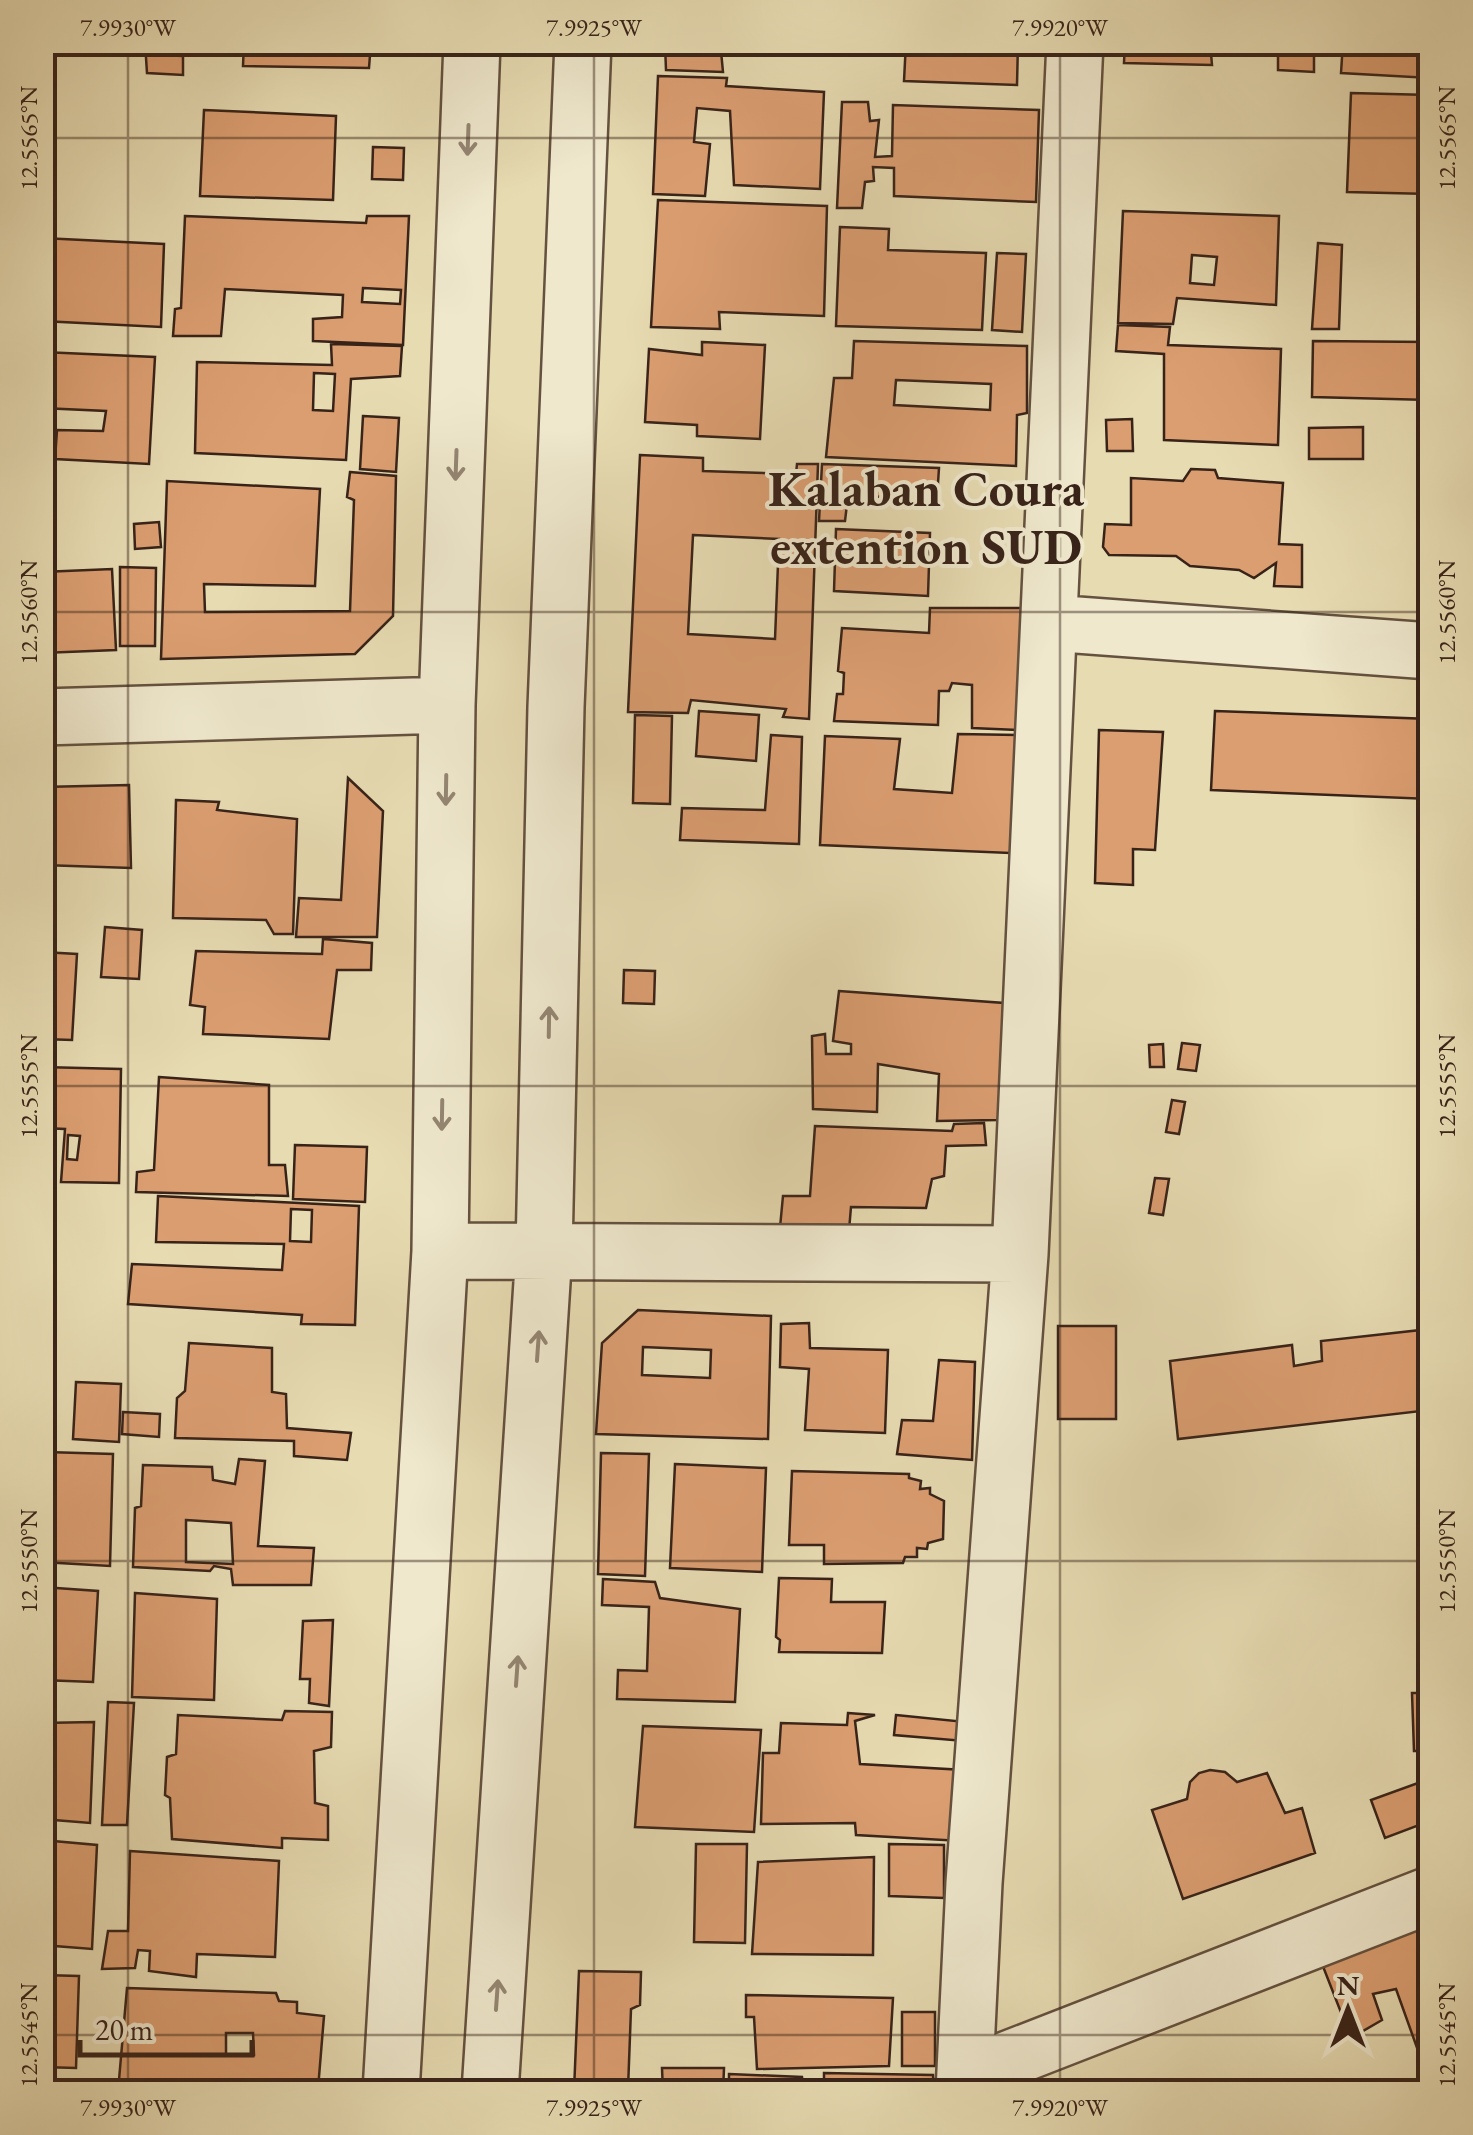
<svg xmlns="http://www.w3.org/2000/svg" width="1473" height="2135" font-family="'EB Garamond',serif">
<rect width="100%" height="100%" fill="#e7dbb2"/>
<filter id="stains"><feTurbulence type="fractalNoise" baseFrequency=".002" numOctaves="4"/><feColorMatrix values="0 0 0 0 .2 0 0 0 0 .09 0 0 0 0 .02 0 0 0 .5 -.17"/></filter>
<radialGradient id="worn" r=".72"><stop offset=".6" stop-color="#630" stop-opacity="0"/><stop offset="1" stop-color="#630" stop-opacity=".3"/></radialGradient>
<path fill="#db9e71" stroke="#382319" stroke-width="2.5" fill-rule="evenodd" d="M145 42H165L164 55 183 56V75L147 73Z
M186 42H216V53L186 52Z
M244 42H371L369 68 243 66Z
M707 42H826L825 52 745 48V53L721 51 723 72 666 70 665 44 708 47Z
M906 42H1018L1017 85 904 81Z
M1125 42H1210L1212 65 1124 63Z
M1278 42H1314V72L1278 70Z
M1343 42H1430V78L1341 73Z
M658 76 727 78 726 86 824 92 820 189 734 185 730 111 697 108 694 142 710 144 705 196 653 194Z
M42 80H53L51 122 42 121Z
M1351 93 1430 95V194L1347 192Z
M842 102H868L870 121 879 120 875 157 892 156 893 105 1039 110 1036 202 894 196V168L873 167 874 181 865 182 862 208H837Z
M204 110 336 116 333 200 200 196Z
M373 147 404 148 403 180 372 179Z
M42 152H49L48 191H42Z
M658 200 827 206 824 316 719 312 720 329 651 327Z
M1123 211 1279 216 1276 305 1177 298 1173 324 1118 323ZM1192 255 1217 257 1214 285 1190 283Z
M185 216 366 223 367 216H409L403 345 313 341V319L342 317 343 295 225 289 221 336H173L175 309 181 308ZM363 288 401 290 400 304 362 302Z
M840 227 889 229 888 250 986 253 982 330 836 326Z
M42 238 164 244 161 327 42 321Z
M1318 243 1342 245 1339 329H1312Z
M997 253 1026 254 1022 332 992 330Z
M1118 325 1170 327 1168 345 1281 349 1278 445 1164 440V354L1116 351Z
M854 341 1027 346V413L1017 415 1016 466 826 457 834 378H852ZM896 380 991 384 990 410 894 405Z
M1313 341 1430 342V400L1312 397Z
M702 342 765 345 760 439 697 436V425L645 422 649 349 702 355Z
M331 344 402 346 400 376 351 379 346 460 195 453 197 362 332 365ZM314 373 335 374 333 411 313 410Z
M42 352 155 357 149 464 55 459 57 430 103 431 106 411 42 408Z
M363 416 399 418 396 472 360 469Z
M1132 419 1133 451H1107L1106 420Z
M1363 427V459H1309V428Z
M42 437 52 438 50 457H42Z
M640 455 703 458V471L796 474 797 464H818L809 719 783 717 786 709 691 700 688 713 628 712ZM693 535 779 539 775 639 688 634Z
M822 464 939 468 937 498 848 496 845 521H819Z
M1191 469 1215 470 1218 478 1283 483 1279 544 1302 545V587L1274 586 1276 563 1254 578 1239 570 1190 566 1176 556 1109 555 1103 547 1105 524 1131 525V478L1183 481Z
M350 472 396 476 393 616 355 654 161 659 167 481 320 489 315 586 204 584 205 612 350 611 354 500 347 497Z
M159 522 161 547 135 549 134 524Z
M836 529 930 533 928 596 834 591Z
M120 567 156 568 155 646H120Z
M112 569 116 650 42 653V572Z
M930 608H1023L1018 730 972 728V685L952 683 949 691H939L938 725 834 721 837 694H843L844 673 838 671 842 628 929 633Z
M699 711 759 715 756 761 696 756Z
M1215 711 1430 719V799L1211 790Z
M635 715 672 716 670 804 633 803Z
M1099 730 1163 732 1155 850 1133 849V885L1095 883Z
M958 734 1019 735 1010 853 820 845 825 736 900 739 894 789 952 793Z
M771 735 802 737 799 844 680 840 682 808 765 810Z
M348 778 383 811 377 937H296L299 898 341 900Z
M129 785 131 868 43 865 42 787Z
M176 800 219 802 217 810 297 819 293 934H274L266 920 173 918Z
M105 927 142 930 139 979 101 977Z
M323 939 372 943 371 970H337L329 1039 203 1034 205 1007 190 1005 196 951 322 954Z
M42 952 77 954 72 1040 42 1039Z
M624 970 655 971 654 1004 623 1003Z
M839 991 1004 1003 998 1120 937 1121 939 1074 878 1064 877 1112 813 1109 812 1036 825 1034 826 1054H851V1044L833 1041Z
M1182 1043 1200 1045 1196 1071 1178 1069Z
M1163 1044 1164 1067H1150L1149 1045Z
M42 1067 121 1069 119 1183 61 1182 65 1129 42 1128ZM68 1135 80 1136 77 1160 67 1159Z
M159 1077 269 1085V1165H285L288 1196 136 1192 137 1172 154 1170Z
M1172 1100 1185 1102 1179 1134 1166 1132Z
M984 1123 986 1145 946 1146 944 1176 932 1179 926 1208 851 1207 848 1242 779 1238 783 1196H810L815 1126 952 1131 954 1124Z
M295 1145 367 1147 365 1202 293 1199Z
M1155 1178 1169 1179 1163 1215 1149 1213Z
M158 1196 359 1206 355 1325 301 1324 302 1315 128 1304 132 1264 282 1270 284 1244 156 1242ZM291 1209 312 1210 311 1242 290 1241Z
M638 1310 771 1316 768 1439 596 1434 602 1343ZM643 1347 711 1350 710 1378 642 1375Z
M42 1323 49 1324 45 1408H42Z
M809 1323 810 1348 888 1350 885 1433 805 1430 809 1369 780 1367 781 1324Z
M1058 1326H1116V1419H1058Z
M1430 1329V1410L1178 1439 1170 1361 1292 1345 1294 1366 1322 1361 1321 1341Z
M189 1343 272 1348V1392L286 1394 287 1428 351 1433 347 1460 294 1456V1441L175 1438 177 1398 185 1391Z
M939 1360 975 1362 972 1460 897 1454 902 1420 933 1421Z
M76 1382 121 1384 119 1442 73 1439Z
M123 1412 160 1414 159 1437 122 1434Z
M46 1452 113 1454 110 1566 42 1562Z
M601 1453 649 1454 645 1576 598 1574Z
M239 1459 265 1461 258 1546 314 1548 311 1585H233L231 1569 214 1566 210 1571 133 1567 135 1508 141 1506 143 1465 212 1467 213 1480 235 1484ZM186 1520 231 1523 233 1564 186 1562Z
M675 1464 766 1468 762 1572 670 1568Z
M792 1471 909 1474V1478L921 1481 920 1489 930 1488V1494L944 1501 943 1539 928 1543 927 1549 917 1548V1557H905L903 1563 824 1564V1545H789Z
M779 1578 832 1579 831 1602H885L882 1653 779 1652 780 1640 776 1637Z
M603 1579 655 1582 660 1598 740 1609 735 1702 617 1699 618 1670 647 1671 649 1607 602 1605Z
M42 1587 98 1591 93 1682 42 1680Z
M135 1593 217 1599 214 1700 132 1697Z
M333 1620 329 1706 309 1703 310 1679H300L303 1621Z
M1412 1693H1430V1751H1414Z
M108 1702 134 1703 127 1825H102Z
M285 1711 332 1712 331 1747 314 1751 315 1803 328 1806V1840L282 1838V1848L172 1839 170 1798 165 1795 167 1757 176 1754 178 1715 282 1720Z
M848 1713 875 1715 855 1721 860 1764 964 1770 961 1841 856 1835 855 1823 761 1824 763 1753H779L781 1723 847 1725Z
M896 1715 966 1722 964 1741 894 1735Z
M94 1722 90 1823 42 1819V1723Z
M643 1726 761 1730 754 1832 635 1827Z
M1210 1770 1225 1772 1237 1782 1267 1773 1285 1813 1302 1808 1315 1853 1183 1899 1152 1810 1187 1799 1190 1782 1199 1773Z
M1429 1779 1430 1821 1385 1838 1371 1800Z
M42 1840 97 1845 92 1949 42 1945Z
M696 1844H747L745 1943 694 1942Z
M889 1844 944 1845V1898L889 1896Z
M130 1851 279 1861 275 1957 197 1954 196 1977 149 1971 150 1951 138 1950 135 1968 102 1969 108 1931H128Z
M874 1857 873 1955 752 1954 758 1862Z
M1430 1920V2084L1396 1989 1373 1994 1382 2020 1351 2038 1315 1946Z
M579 1971 641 1972 640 2005 631 2009 628 2089 663 2092 662 2068H724L723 2092H567L574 2091Z
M42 1975 79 1976 76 2068 42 2067Z
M127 1988 276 1993 279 2001 297 2002V2013L324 2016 318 2089 119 2080ZM226 2033H253L254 2055H226Z
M746 1995 893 1998 889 2066 757 2069 754 2017H746Z
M902 2012H935V2066H902Z
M824 2073 933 2075 934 2092H824Z
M729 2074 802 2077 804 2092H729Z"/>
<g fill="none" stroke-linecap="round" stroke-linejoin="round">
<defs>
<path id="minor" d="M1050 623 1430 651
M42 717 447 705
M440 1251 1020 1254
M965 2076 1430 1895
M391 2092 440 1251 447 705 472 42
M490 2092 544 1251 556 707 583 42
M964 2092 974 1883 1020 1254 1075 42"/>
</defs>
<use href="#minor" stroke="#64513f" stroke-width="60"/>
<use href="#minor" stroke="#efe8cd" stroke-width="55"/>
</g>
<defs><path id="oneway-shaft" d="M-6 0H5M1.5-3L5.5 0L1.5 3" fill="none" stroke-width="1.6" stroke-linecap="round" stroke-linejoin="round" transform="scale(2.5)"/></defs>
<g stroke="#948673">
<use href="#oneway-shaft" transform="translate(468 140) rotate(92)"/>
<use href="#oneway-shaft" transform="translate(456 465) rotate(92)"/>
<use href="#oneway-shaft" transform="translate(446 790) rotate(91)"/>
<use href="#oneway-shaft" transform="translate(549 1022) rotate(-89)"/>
<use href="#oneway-shaft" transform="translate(442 1115) rotate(91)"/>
<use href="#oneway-shaft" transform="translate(538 1346) rotate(-86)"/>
<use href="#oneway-shaft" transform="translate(517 1671) rotate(-86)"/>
<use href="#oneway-shaft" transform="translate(497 1995) rotate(-86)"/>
</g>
<path fill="none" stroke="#382319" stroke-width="2.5" stroke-opacity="0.45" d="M128 42V2092M594 42V2092M1060 42V2092M42 138H1430M42 612H1430M42 1086H1430M42 1561H1430M42 2035H1430"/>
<g text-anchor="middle" stroke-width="8" stroke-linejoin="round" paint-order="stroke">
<g font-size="50" font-weight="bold" fill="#382319" stroke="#efe8cd">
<text x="926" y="506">Kalaban Coura<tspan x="926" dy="58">extention SUD</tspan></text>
</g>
</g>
<rect width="1473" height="2135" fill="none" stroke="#e7dbb2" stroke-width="110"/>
<g transform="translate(1348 2010)" stroke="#efe8cd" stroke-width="8" paint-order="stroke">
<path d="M0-8L18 38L0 25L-18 38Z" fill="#382319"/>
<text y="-15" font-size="28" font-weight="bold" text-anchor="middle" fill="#382319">N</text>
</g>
<path d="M80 2040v15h172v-15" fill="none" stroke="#382319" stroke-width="5"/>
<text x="95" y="2040" font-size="30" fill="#382319" stroke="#efe8cd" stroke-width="8" paint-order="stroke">20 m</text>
<rect x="55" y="55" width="1363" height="2025" fill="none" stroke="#382319" stroke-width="4"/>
<g font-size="25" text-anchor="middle" fill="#382319">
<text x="128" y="36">7.9930°W</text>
<text x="594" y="36">7.9925°W</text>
<text x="1060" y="36">7.9920°W</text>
<text transform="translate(28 138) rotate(-90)" y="9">12.5565°N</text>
<text transform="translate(1446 138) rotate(-90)" y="9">12.5565°N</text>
<text transform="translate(28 612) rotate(-90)" y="9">12.5560°N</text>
<text transform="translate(1446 612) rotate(-90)" y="9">12.5560°N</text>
<text transform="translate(28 1086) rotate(-90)" y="9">12.5555°N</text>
<text transform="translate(1446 1086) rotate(-90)" y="9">12.5555°N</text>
<text transform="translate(28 1561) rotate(-90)" y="9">12.5550°N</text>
<text transform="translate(1446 1561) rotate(-90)" y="9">12.5550°N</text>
<text transform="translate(28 2035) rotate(-90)" y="9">12.5545°N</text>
<text transform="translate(1446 2035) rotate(-90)" y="9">12.5545°N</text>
<text x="128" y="2116">7.9930°W</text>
<text x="594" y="2116">7.9925°W</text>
<text x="1060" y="2116">7.9920°W</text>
</g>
<rect width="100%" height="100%" filter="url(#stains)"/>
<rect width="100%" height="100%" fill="url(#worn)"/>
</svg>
